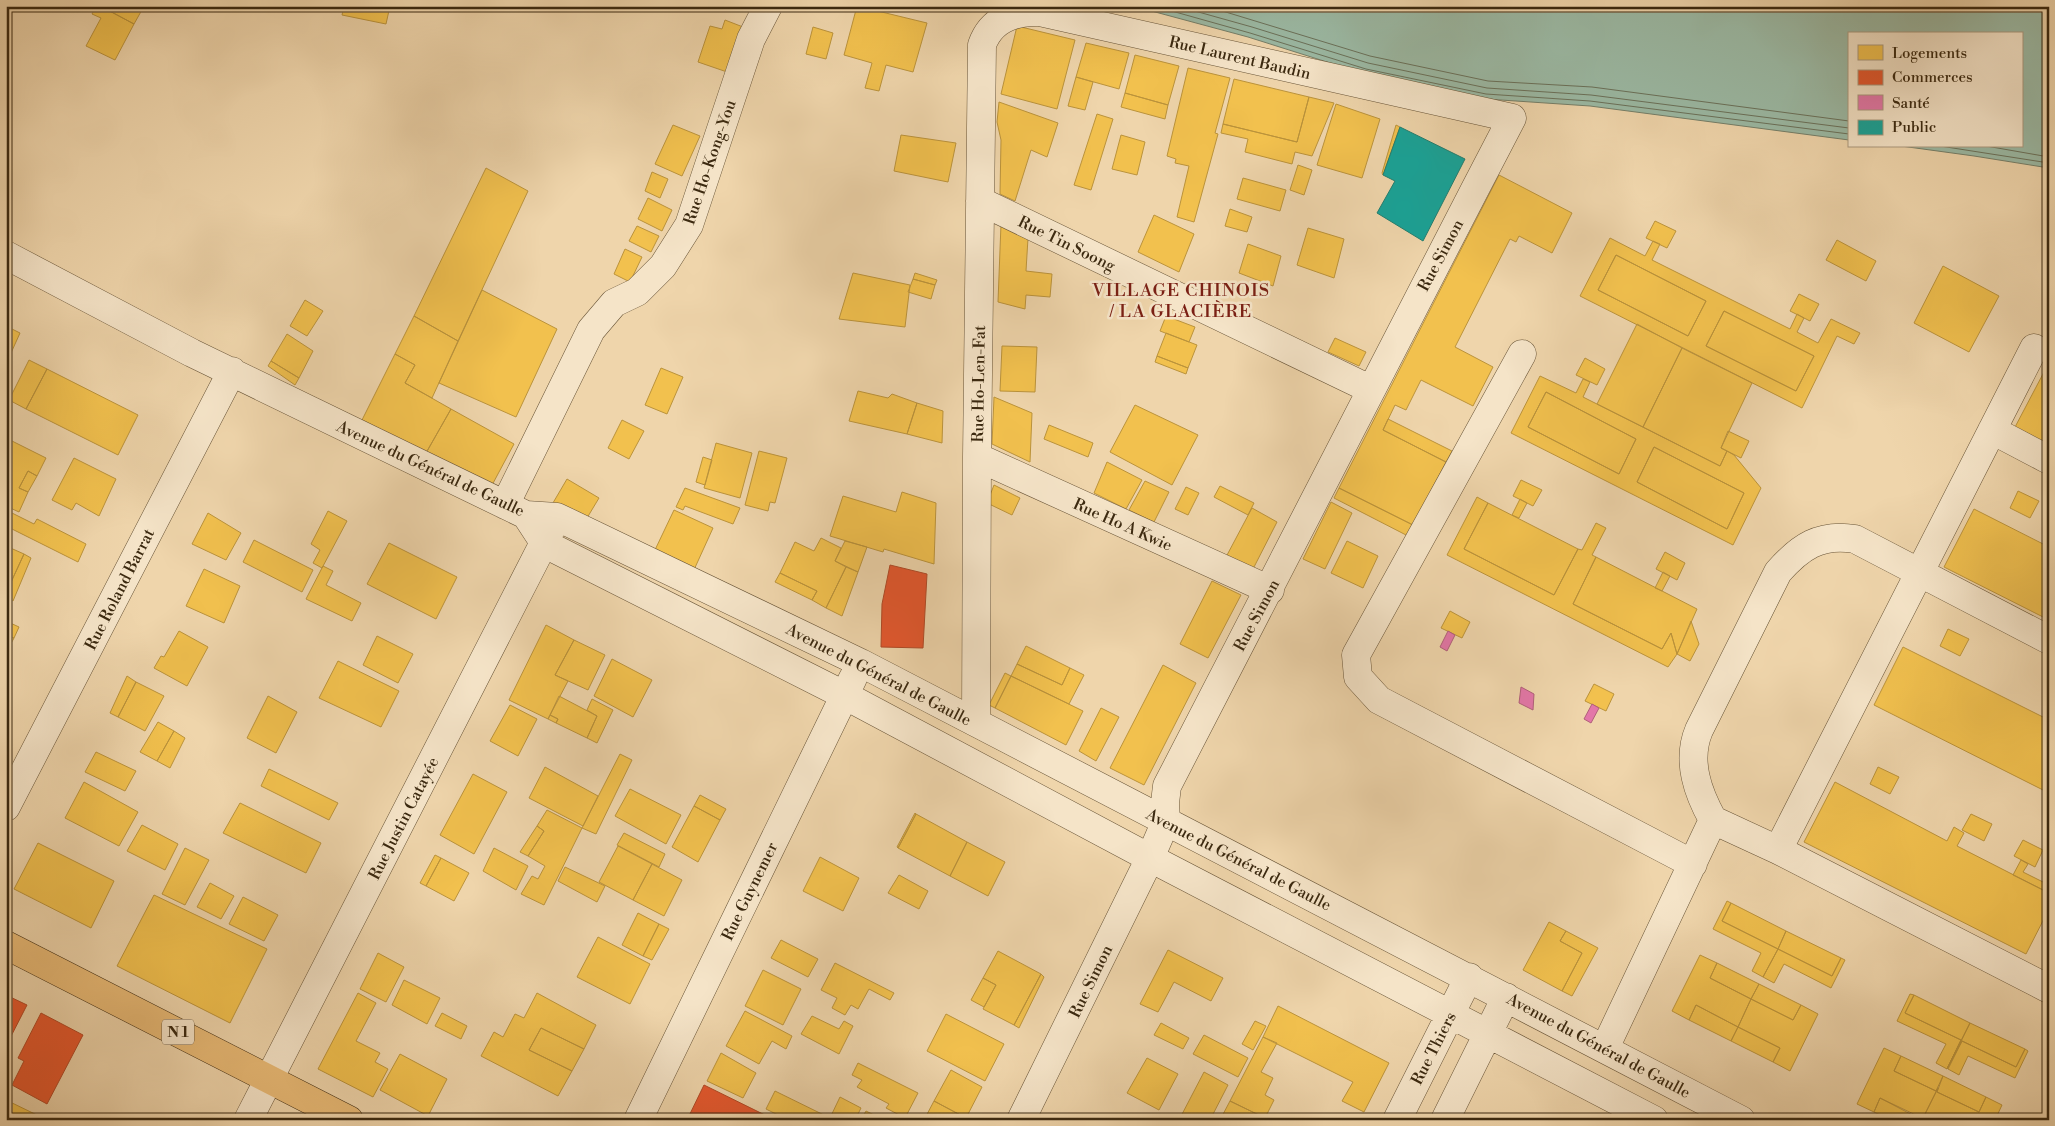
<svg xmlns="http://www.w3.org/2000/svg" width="2055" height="1126" font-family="'Libre Bodoni',serif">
<rect width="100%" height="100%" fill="#efd5ab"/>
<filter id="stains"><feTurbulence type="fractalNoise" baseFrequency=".004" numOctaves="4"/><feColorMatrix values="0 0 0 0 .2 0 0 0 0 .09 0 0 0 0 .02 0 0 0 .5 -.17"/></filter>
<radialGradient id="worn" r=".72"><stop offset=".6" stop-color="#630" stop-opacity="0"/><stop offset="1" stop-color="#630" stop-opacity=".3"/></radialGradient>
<path fill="#9bb9a4" stroke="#757f69" d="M1133 6H2049V168L1974 156 1901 146H2021V34H1849V140L1590 106 1486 99 1365 74 1248 37Z"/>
<path fill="#f2c14e" stroke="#bb933b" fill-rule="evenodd" d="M96 6H100L134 24 115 60 86 46 101 18 92 14Z
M107 6H140L143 8 134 24 106 9Z
M344 6H390L386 24 342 15Z
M857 6 927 23 913 72 886 65 879 91 865 88 872 63 844 55Z
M725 20 743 27 730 73 698 62 710 26 722 29Z
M1017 26 1075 40 1057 109 1001 94Z
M813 27 833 33 826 59 806 54Z
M1086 43 1129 53 1119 89 1076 77Z
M1135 55 1179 66 1168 105 1125 93Z
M1188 68 1230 78 1215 133 1218 134 1194 222 1177 217 1189 166 1175 163 1176 159 1167 156Z
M1076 77 1093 82 1085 110 1068 106Z
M1234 79 1309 97 1297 142 1223 124Z
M1125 93 1168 105 1165 119 1121 107Z
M1309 97 1334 103 1312 156 1295 152 1292 164 1245 152 1248 139 1221 133 1223 124 1297 142Z
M999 102 1058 123 1047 157 1031 150 1015 201 1000 194 1001 140 997 122Z
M1336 104 1380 119 1362 178 1317 165Z
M1097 114 1113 119 1091 190 1074 185Z
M673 125 700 136 682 176 655 164Z
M1396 125 1400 127 1383 175 1382 173Z
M901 135 956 143 948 182 894 171Z
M1121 135 1145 142 1137 175 1112 169Z
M1298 165 1312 170 1304 195 1290 190Z
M486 168 528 191 458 341 414 316Z
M652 172 668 179 660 198 645 191Z
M1499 175 1572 213 1552 253 1519 236 1516 242 1510 239 1455 347 1493 367 1473 406 1421 380 1406 410 1395 405 1383 430 1446 462 1413 525 1339 488Z
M1243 178 1286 190 1280 211 1237 199Z
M648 198 672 210 662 231 638 219Z
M1230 209 1252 217 1247 232 1225 226Z
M1154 215 1194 234 1179 272 1138 252Z
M1655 221 1676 231 1667 248 1646 238Z
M1001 224 1028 238 1026 271 1052 274 1050 297 1026 295 1025 309 998 302Z
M637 226 659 236 651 252 629 241Z
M1308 228 1344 239 1334 278 1297 265Z
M1610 238 1645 256 1653 241 1660 244 1652 260 1790 329 1797 314 1804 318 1797 332 1818 343 1831 319 1860 333 1854 344 1837 336 1802 408 1580 296ZM1616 255 1706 301 1688 336 1598 290ZM1724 311 1814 356 1796 391 1706 346Z
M1837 240 1876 261 1866 281 1826 260Z
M1248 244 1281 256 1273 286 1239 273Z
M625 249 642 257 630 282 614 274Z
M1616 255 1706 301 1688 336 1598 290Z
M1943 266 1999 296 1969 352 1914 323Z
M853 273 910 285 905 327 839 319Z
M915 273 937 280 935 285 913 279Z
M913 279 935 285 931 299 908 292Z
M482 290 557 329 516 417 439 383Z
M1799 294 1819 304 1810 321 1790 311Z
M305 300 323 311 307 336 290 326Z
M1724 311 1814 356 1796 391 1706 346Z
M414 316 458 341 432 398 405 383 415 365 395 354Z
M1166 316 1195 327 1189 342 1160 331Z
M1637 324 1682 348 1643 427 1597 404Z
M6 326 20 333 11 353 6 350Z
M1166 333 1197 345 1188 368 1157 356Z
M287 334 313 351 299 378 271 361Z
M1335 338 1366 352 1359 366 1328 352Z
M1002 346 1037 347 1035 392 1000 391Z
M1682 348 1752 383 1721 448 1727 451 1720 466 1643 427Z
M395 354 415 365 405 383 451 409 426 453 362 420Z
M1157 356 1188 368 1186 374 1155 362Z
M1585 358 1605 369 1597 385 1576 375Z
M29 360 47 369 26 409 9 400Z
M271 361 299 378 295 385 268 366Z
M661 368 683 377 667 414 645 405Z
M47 369 138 415 118 455 26 409Z
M2044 372 2049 374V447L2014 429Z
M1540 376 1576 393 1583 379 1590 382 1583 397 1720 466 1727 451 1734 455 1761 488 1733 545 1511 433ZM1546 392 1636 439 1619 474 1528 427ZM1654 447 1744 493 1727 529 1637 482Z
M858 391 888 398 892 394 917 403 907 434 849 421Z
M1546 392 1636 439 1619 474 1528 427Z
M994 397 1032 413 1030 462 992 444Z
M917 403 943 411 942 443 907 434Z
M1135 405 1198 435 1172 485 1110 452Z
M451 409 514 444 491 487 426 453Z
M1388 419 1452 451 1446 462 1383 430Z
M622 420 644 431 629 459 608 448Z
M1049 425 1093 443 1088 457 1044 439Z
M1728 431 1749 441 1741 458 1721 448Z
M6 438 46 458 37 476 28 471 19 488 28 492 19 512 6 506Z
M716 443 752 453 740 498 704 488Z
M1654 447 1744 493 1727 529 1637 482Z
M759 451 787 458 775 503 770 502 768 511 745 505Z
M703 457 712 460 705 485 696 482Z
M74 458 116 479 99 516 76 503 72 510 52 500Z
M1107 462 1142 480 1126 509 1094 493Z
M28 471 37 476 28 492 19 488Z
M567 479 599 498 581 528 550 508Z
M1521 480 1542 490 1533 506 1513 496Z
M1145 481 1169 492 1154 522 1129 510Z
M994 485 1020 498 1012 515 987 503Z
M1220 486 1254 503 1248 515 1214 497Z
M1186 487 1199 493 1188 515 1175 509Z
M685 488 740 508 733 524 685 506 683 510 676 507Z
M1339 488 1413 525 1408 536 1334 498Z
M2018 491 2039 501 2030 518 2010 508Z
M902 492 936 503 934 564 884 549 883 552 830 536 843 496 896 512Z
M1477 497 1488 503 1464 549 1554 595 1578 549 1582 550 1596 523 1606 528 1592 555 1596 557 1573 604 1662 649 1671 633 1677 654 1668 667 1447 555Z
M1520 499 1527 503 1519 518 1512 515Z
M1331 502 1352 513 1325 569 1303 559Z
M1488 503 1578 549 1554 595 1464 549Z
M1252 508 1277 522 1253 569 1226 557Z
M1974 509 2049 547V620L1944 567Z
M6 510 34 524 37 519 86 544 78 562 6 526Z
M674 510 713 528 693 572 654 552Z
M328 511 347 521 322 568 313 563 320 550 311 544Z
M208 513 241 533 226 560 192 544Z
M821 538 841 548 835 561 846 567 826 608 812 600 817 591 780 573 795 542 814 551Z
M254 540 313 570 302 592 243 562Z
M845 541 867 547 858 572 835 561Z
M1347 541 1378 556 1363 588 1331 573Z
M389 543 457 577 436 619 367 584Z
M6 546 24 554 6 593Z
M1665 552 1685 563 1677 580 1656 569Z
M24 554 31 558 13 601 6 597V593Z
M1596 557 1697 609 1677 654 1671 633 1662 649 1573 604Z
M323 566 333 571 326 585 361 603 352 621 306 599Z
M846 567 858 572 842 616 826 608Z
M204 569 240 586 224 623 186 606Z
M1663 572 1670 576 1662 591 1655 588Z
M780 573 817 591 812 600 775 582Z
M1212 581 1241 595 1208 658 1180 644Z
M1450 611 1470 622 1462 638 1441 628Z
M6 621 19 627 14 638 8 636 6 640Z
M1691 621 1699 644 1690 661 1677 654Z
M546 625 574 640 555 675 568 681 548 719 509 700Z
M1948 629 1969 639 1960 656 1940 646Z
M179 631 208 647 187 686 154 668 161 656 164 657Z
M8 636 14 638 6 653V640Z
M377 636 413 654 398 683 363 665Z
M574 640 605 655 588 690 555 675Z
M1026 646 1070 668 1062 685 1017 664Z
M1903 647 2049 720V793L1874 705Z
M612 659 652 680 633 717 594 696Z
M338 661 399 691 381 727 319 698Z
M1017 664 1062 685 1070 668 1084 675 1069 704 1011 676Z
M1163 665 1196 683 1144 785 1110 768Z
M1005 673 1011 676 995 708 989 705Z
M127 676 136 682 118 717 110 713Z
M1011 676 1083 711 1066 745 995 708Z
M136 682 164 696 145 731 118 717Z
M1594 684 1614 694 1606 711 1585 701Z
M268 696 297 712 276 753 247 738Z
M559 696 597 716 587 738 556 723 558 719 550 715Z
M592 699 613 710 597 743 587 738 597 716 587 710Z
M510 705 537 719 518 756 490 741Z
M1101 708 1119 717 1096 761 1079 751Z
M550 715 558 719 556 723 548 719Z
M158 722 174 731 157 761 140 752Z
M174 731 185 738 170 768 157 761Z
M96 752 136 771 125 791 85 772Z
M620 754 632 760 596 834 582 828Z
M545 767 598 796 583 826 529 798Z
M1878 767 1899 777 1890 794 1870 784Z
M269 769 338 803 329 820 261 786Z
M473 774 507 792 474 854 440 835Z
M84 782 138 812 119 846 65 818Z
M1835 782 1947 841 1954 827 1964 833 1957 846 2049 893V909L2026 954 1804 842Z
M630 789 681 815 666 844 615 816Z
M700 795 726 809 720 820 694 806Z
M240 803 321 843 306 873 223 833Z
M694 806 720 820 698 862 672 847Z
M547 810 582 828 544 905 521 894 532 876 538 879 545 866 528 856 544 831 537 826Z
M915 813 916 814 898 848 897 847Z
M916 814 967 842 950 876 898 848Z
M1971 814 1992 824 1984 841 1962 830Z
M142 825 178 844 165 870 127 851Z
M537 826 544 831 528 856 520 852Z
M624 833 665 854 659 867 617 845Z
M2023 840 2043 850 2035 867 2014 856Z
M967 842 1005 862 988 896 950 876Z
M38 843 114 881 91 928 14 889Z
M618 846 652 864 633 900 599 882Z
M185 848 209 860 185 905 162 894Z
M494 848 528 866 516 890 483 871Z
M435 855 441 858 426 886 420 883Z
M820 857 859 878 843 911 803 891Z
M441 858 469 873 454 901 426 886Z
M2021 860 2028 864 2023 872 2049 885V893L2013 875Z
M652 864 682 880 664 916 633 900Z
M565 867 605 886 597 902 558 881Z
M899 875 928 891 919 909 888 893Z
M210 883 234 896 221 919 197 907Z
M154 895 267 949 230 1023 117 966Z
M243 897 278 915 264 941 229 924Z
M1727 901 1731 903 1722 921 1778 949 1763 977 1752 971 1761 953 1713 929Z
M1731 903 1786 931 1778 949 1722 921Z
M638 913 659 924 643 956 622 945Z
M1549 922 1566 931 1560 941 1582 953 1562 991 1523 970Z
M659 924 669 929 652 960 643 956Z
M1566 931 1598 948 1572 996 1562 991 1582 953 1560 941Z
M1786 931 1841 958 1832 976 1778 949Z
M598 937 650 964 630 1004 577 977Z
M781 940 818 959 808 977 771 958Z
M1778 949 1832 976 1841 958 1845 960 1831 988 1784 964 1774 983 1763 977Z
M1168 950 1223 978 1211 1001 1174 982 1158 1012 1140 1004Z
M998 951 1041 974 1014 1025 983 1009 996 985 983 978Z
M378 953 404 967 386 1002 360 989Z
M1700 955 1717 963 1710 978 1751 999 1738 1027 1696 1005 1689 1020 1672 1011Z
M835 963 894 993 890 1000 869 989 858 1009 851 1005 845 1015 832 1008 837 998 821 990Z
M1717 963 1759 984 1751 999 1710 978Z
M763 970 801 989 783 1025 745 1006Z
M1041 974 1044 977 1019 1028 1014 1025Z
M983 978 996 985 984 1007 971 1000Z
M404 980 440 998 427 1024 392 1005Z
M1759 984 1801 1005 1793 1020 1751 999Z
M358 993 376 1003 356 1041 380 1053 375 1062 388 1069 373 1097 318 1069Z
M537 993 596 1025 584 1049 541 1028 529 1050 572 1071 558 1096 481 1056 494 1032 503 1037 515 1014 524 1018Z
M1910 994 1914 995 1905 1013 1961 1040 1947 1069 1936 1063 1946 1044 1897 1021Z
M1914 995 1970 1023 1947 1069 1961 1040 1905 1013Z
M1751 999 1793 1020 1801 1005 1818 1014 1790 1071 1773 1062 1780 1048 1738 1027Z
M1696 1005 1738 1027 1731 1041 1689 1020Z
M1278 1006 1389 1063 1364 1112 1342 1101 1353 1082 1263 1037Z
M745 1011 792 1036 786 1049 772 1041 759 1064 726 1046Z
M442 1013 467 1026 461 1039 435 1026Z
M946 1014 1004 1044 985 1081 927 1051Z
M812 1016 839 1029 844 1021 853 1026 839 1054 801 1034Z
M1255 1021 1266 1026 1253 1050 1242 1044Z
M1161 1023 1189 1038 1183 1049 1154 1035Z
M1970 1023 2025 1049 2016 1067 1962 1041 1947 1069Z
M1738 1027 1780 1048 1773 1062 1731 1041Z
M541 1028 584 1049 572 1071 529 1050Z
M1204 1035 1248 1058 1238 1077 1193 1054Z
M1263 1037 1277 1043 1261 1072 1273 1078 1265 1095 1274 1100 1265 1118 1230 1101Z
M1962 1041 2016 1067 2025 1049 2028 1051 2015 1078 1968 1056 1959 1075 1948 1069Z
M1884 1048 1901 1056 1894 1071 1936 1091 1938 1088 1922 1120 1880 1098 1874 1112 1857 1104Z
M721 1053 756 1073 743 1098 707 1081Z
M400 1054 447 1079 428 1116 380 1090Z
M1901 1056 1943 1076 1936 1091 1894 1071Z
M1147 1058 1178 1074 1159 1110 1127 1093Z
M858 1063 918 1093 905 1118 886 1108 889 1104 857 1087 862 1080 852 1075Z
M951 1070 982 1087 966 1118 934 1101Z
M1204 1072 1228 1085 1210 1120H1179Z
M1943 1076 1986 1097 1979 1112 1937 1092Z
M1938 1088 1937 1092 1979 1112 1986 1097 2002 1105 1995 1120H1922Z
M775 1091 830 1118 829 1120H788L766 1109Z
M840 1097 861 1108 855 1120H829Z
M1880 1098 1922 1118 1921 1120H1890L1874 1112Z
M6 1100 39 1116 37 1120H6Z
M934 1101 966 1118 964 1120H924Z
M1230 1101 1265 1118 1269 1120H1220Z
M866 1111 884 1120H861Z
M1083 1115 1092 1120H1080Z"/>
<path fill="#e4572e" stroke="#b14925" d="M890 565 927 574 923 648 881 647 882 604Z
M6 995 27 1005 6 1046Z
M41 1013 83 1035 47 1104 12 1085 24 1061 18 1058Z
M704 1085 775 1120H687Z"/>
<path fill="#e377a8" stroke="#b1607a" d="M1448 631 1455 635 1447 651 1440 647Z
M1521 687 1534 694 1533 710 1519 703Z
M1592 704 1599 708 1591 723 1584 719Z"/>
<path fill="#17a398" stroke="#227e6f" d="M1400 127 1465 159 1423 241 1377 213 1395 181 1383 175Z"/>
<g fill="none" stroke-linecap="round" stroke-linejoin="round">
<path stroke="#6b715a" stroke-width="1" d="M1154 6 1250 33 1366 69 1486 94 1590 101 1849 134
M1177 6 1252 27 1368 63 1487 88 1591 95 1849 128
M1206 6 1370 56 1488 81 1592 87 1849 121
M1940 146 2049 163
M1986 146 2049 157"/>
<defs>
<path id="street" d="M980 201 1370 389
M6 255 192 353 526 515 557 517 861 663 1741 1120
M1522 354 1356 655 1358 677 1379 700 1693 864
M1992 430 2049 460
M977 457 1270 590
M505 505 591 330 614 303 637 292 663 266 689 225 751 39 768 6
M526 515 545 544 844 695 1150 858 1654 1120
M2049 640 1855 539C1820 533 1800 547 1778 572L1699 730C1686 761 1698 793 1713 820L1778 850 2049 989
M976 722 977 457 982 45C991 19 1014 11 1040 12L1512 118C1396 340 1284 564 1167 786L1165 803 1166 821 1150 858 1021 1120
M6 807 232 371
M1778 850 2034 348
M1605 1048 1713 820
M248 1120 552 527
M638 1120 853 678
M1397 1120 1469 977
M1445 1120 1506 997"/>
<path id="primary" d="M6 945 349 1120"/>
</defs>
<use href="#street" stroke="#685437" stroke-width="29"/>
<use href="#primary" stroke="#3b2910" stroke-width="29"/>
<use href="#street" stroke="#f5e4c8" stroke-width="28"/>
<use href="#primary" stroke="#e8ba76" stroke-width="28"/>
</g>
<g text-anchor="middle" stroke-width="5" stroke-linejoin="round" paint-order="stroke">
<rect fill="#f5e4c8" stroke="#736147" stroke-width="1" x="162" y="1019.5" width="32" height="25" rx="4"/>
<g font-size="15" font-weight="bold" fill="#3b2910">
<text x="178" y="1037">N 1</text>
</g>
<g font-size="16" fill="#3b2910" stroke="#f5e4c8">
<text transform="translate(1240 57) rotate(13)" y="6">Rue Laurent Baudin</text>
<text transform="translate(709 162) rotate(-71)" y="6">Rue Ho-Kong-You</text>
<text transform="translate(1067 243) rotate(26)" y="6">Rue Tin Soong</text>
<text transform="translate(1440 255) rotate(-62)" y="6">Rue Simon</text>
<text transform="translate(978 384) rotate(-89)" y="6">Rue Ho-Len-Fat</text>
<text transform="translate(431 468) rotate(25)" y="6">Avenue du Général de Gaulle</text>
<text transform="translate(1123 524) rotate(24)" y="6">Rue Ho A Kwie</text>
<text transform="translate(119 589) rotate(-63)" y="6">Rue Roland Barrat</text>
<text transform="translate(1256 615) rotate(-62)" y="6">Rue Simon</text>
<text transform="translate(879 674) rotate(27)" y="6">Avenue du Général de Gaulle</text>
<text transform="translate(403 818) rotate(-63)" y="6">Rue Justin Catayée</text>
<text transform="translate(1239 859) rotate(27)" y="6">Avenue du Général de Gaulle</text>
<text transform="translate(749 891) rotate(-64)" y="6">Rue Guynemer</text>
<text transform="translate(1090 981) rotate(-64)" y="6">Rue Simon</text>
<text transform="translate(1599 1045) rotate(28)" y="6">Avenue du Général de Gaulle</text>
<text transform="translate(1433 1048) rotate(-63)" y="6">Rue Thiers</text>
</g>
<g font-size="18" letter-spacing="1" fill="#7a1f14" stroke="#f5e4c8">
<text x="1181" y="296">VILLAGE CHINOIS<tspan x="1181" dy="21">/ LA GLACIÈRE</tspan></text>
</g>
</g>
<rect width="2055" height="1126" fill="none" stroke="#efd5ab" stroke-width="25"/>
<rect x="8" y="8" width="2040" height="1111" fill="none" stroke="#3b2910" stroke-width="2.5"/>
<rect x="12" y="12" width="2030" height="1101" fill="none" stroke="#3b2910"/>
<rect x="1848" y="32" width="175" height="115" fill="#f5e4c8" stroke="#ab997e"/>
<rect x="1858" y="45" width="25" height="15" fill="#f2c14e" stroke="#ab997e"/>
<text x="1892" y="58" font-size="15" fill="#3b2910">Logements</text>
<rect x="1858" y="70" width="25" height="15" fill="#e4572e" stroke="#ab997e"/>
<text x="1892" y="82" font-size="15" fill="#3b2910">Commerces</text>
<rect x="1858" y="95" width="25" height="15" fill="#e377a8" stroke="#ab997e"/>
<text x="1892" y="108" font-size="15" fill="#3b2910">Santé</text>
<rect x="1858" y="120" width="25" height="15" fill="#17a398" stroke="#ab997e"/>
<text x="1892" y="132" font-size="15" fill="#3b2910">Public</text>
<rect width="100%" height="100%" filter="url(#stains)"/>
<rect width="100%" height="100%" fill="url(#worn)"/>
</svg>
